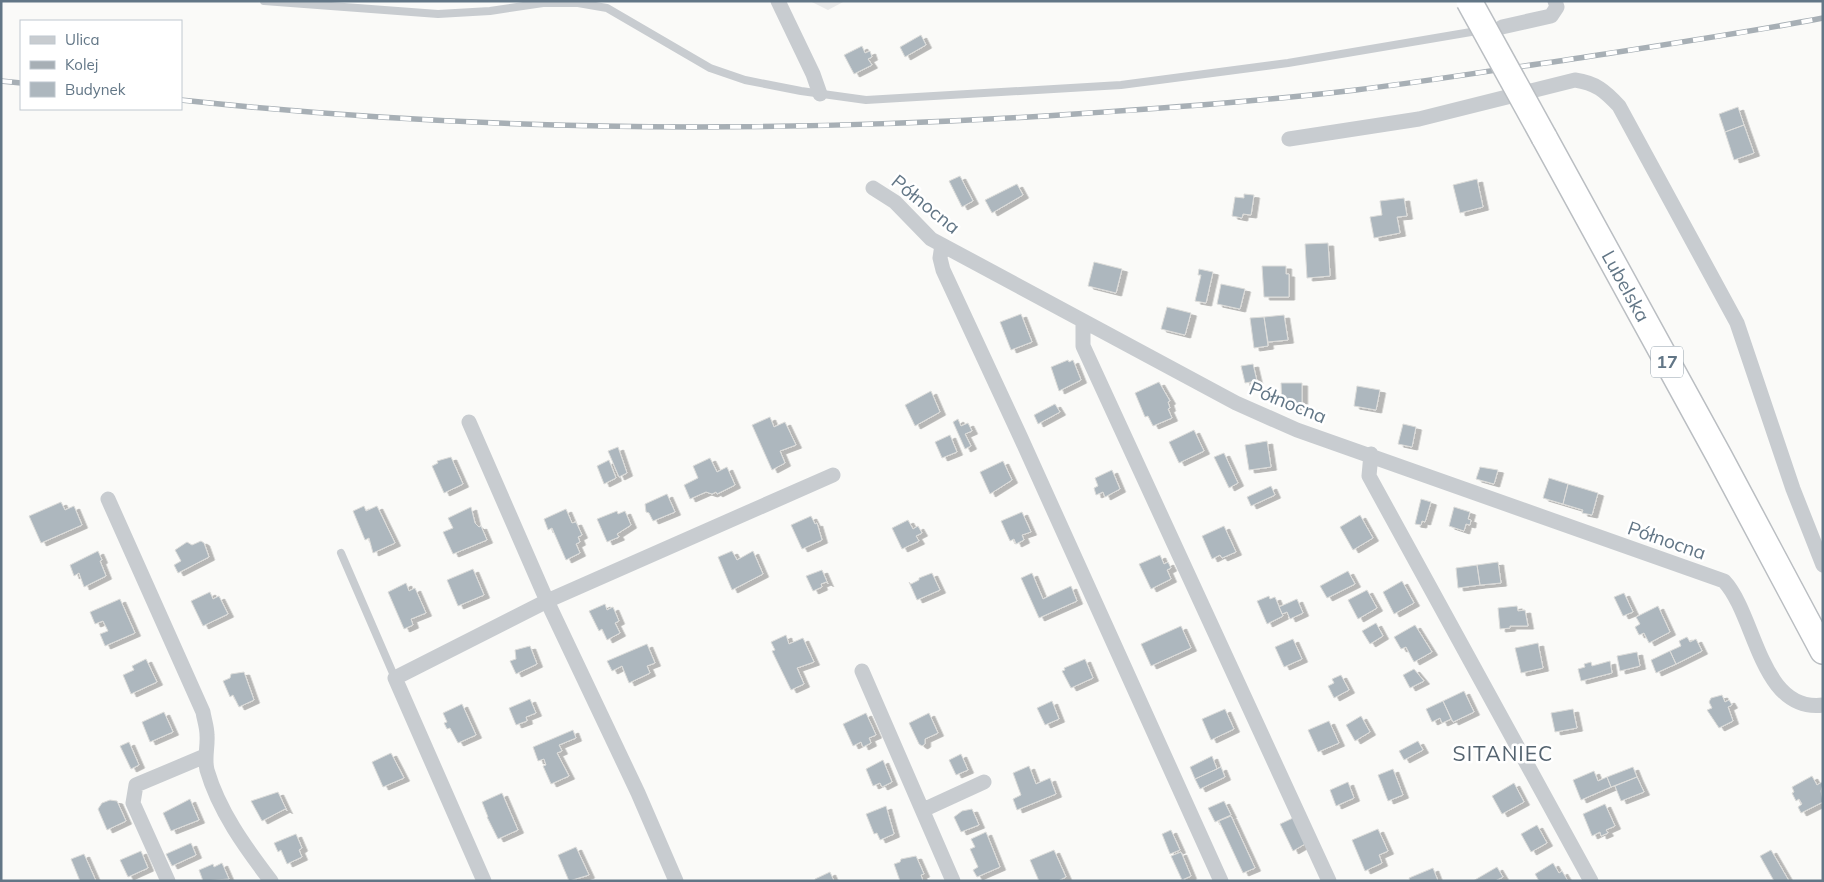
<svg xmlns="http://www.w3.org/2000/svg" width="1824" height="882" font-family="Mulish,sans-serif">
<defs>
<filter id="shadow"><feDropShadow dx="5.5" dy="3" stdDeviation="0" flood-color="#0004"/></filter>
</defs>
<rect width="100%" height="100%" fill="#fafaf8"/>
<path fill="#e8e9e9" d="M810 1H845L828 10Z"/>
<path fill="#adb7be" stroke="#dcdcda" filter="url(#shadow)" d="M921 35 926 45 905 57 900 47Z
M862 46 865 53 870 51 872 57 868 59 872 65 854 74 844 55Z
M1738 107 1744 125 1725 132 1719 114Z
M1744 125 1754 153 1734 160 1725 132Z
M960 176 973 201 962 207 949 181Z
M1477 179 1483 207 1460 213 1453 185Z
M1017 184 1023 195 992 213 985 200Z
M1244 194 1254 195 1251 215 1243 214 1242 218 1232 216 1235 197 1244 198Z
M1404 198 1407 216 1397 217 1400 233 1374 238 1370 217 1382 215 1380 201Z
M1328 243 1330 276 1307 278 1305 244Z
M1094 262 1122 269 1116 293 1088 286Z
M1262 266H1286V274H1289V297H1264Z
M1199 269 1213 272 1206 303 1195 301 1201 275H1198Z
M1221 284 1245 289 1240 309 1217 304Z
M1167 307 1191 313 1185 335 1161 329Z
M1021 314 1032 342 1011 350 1000 322Z
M1284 315 1288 340 1268 342 1264 317Z
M1264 317 1268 346 1254 348 1250 318Z
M1068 360 1069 362 1073 360 1081 380 1059 391 1051 367Z
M1253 364 1257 381 1245 383 1241 366Z
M1159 382 1170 401 1168 402 1170 408 1168 409 1172 418 1153 426 1148 416 1145 417 1135 393Z
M1281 383H1302V407H1282Z
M1357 386 1380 390 1376 410 1354 406Z
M931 391 940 412 915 426 905 405Z
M1055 404 1060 412 1038 424 1034 415Z
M770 417 774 427 785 422 796 445 780 451 785 463 772 470 752 425Z
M958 419 961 426 968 423 972 431 965 434 971 446 965 449 953 422Z
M1403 424 1416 427 1412 447 1398 444Z
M1194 430 1204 451 1179 463 1169 442Z
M950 435 957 452 942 458 935 442Z
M1267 441 1271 467 1249 470 1245 445Z
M618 447 627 473 619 477 608 451Z
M1224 453 1238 483 1229 488 1214 457Z
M451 457 463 484 444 493 432 466 438 463 437 461Z
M710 458 717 472 727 467 735 485 717 494 716 492 712 494 706 492 690 499 684 485 698 478 693 466Z
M609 460 616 478 604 484 597 466Z
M1003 461 1012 480 990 494 980 472Z
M1480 467 1498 470 1494 484 1476 479Z
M1112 470 1120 489 1105 497 1103 492 1096 495 1094 488 1098 486 1095 478Z
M1549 478 1568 484 1563 504 1543 498Z
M1568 484 1598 493 1592 515 1582 513 1583 510 1563 504Z
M1271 486 1275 495 1251 506 1247 497Z
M667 494 675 512 653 521 649 513 646 512 645 504Z
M1421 499 1431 502 1425 522 1422 521 1421 525 1415 524Z
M61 502 65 510 74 506 82 525 41 543 29 516Z
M364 506 366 511 377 506 395 543 373 553 369 538 365 540 353 511Z
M471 507 475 523 479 527 481 526 487 540 453 554 443 532 453 528 448 518Z
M1454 507 1470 512 1468 519 1471 520 1470 525 1466 524 1464 531 1449 526Z
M566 509 572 523 576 522 582 535 578 537 580 542 576 544 580 553 566 560 552 528 548 530 544 519Z
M617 511 618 514 625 511 631 525 617 534 619 537 607 542 597 519Z
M1022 512 1031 532 1022 535 1024 540 1016 544 1014 539 1010 541 1001 521Z
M1360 515 1373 538 1353 550 1340 527Z
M811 516 815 524 817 523 822 540 802 549 791 525Z
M908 520 913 529 918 526 922 533 916 536 919 541 902 549 892 528Z
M1224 526 1236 552 1222 558 1220 555 1212 559 1202 536Z
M201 541 204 543 209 557 178 573 174 565 181 561 175 550 187 542 192 545Z
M98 551 102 560 100 561 106 576 84 587 79 573 74 576 70 565Z
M732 551 737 560 753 551 763 574 732 590 718 557Z
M1160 555 1164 564 1168 562 1171 568 1167 570 1171 579 1151 589 1139 564Z
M1498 562 1501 583 1480 585 1477 565Z
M1477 565 1480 585 1458 588 1456 568Z
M473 569 484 595 458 606 447 580Z
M822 570 828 584 826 582 821 584 822 587 813 591 806 576Z
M1348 571 1355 584 1327 598 1320 586Z
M932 573 940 590 917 600 909 582 911 584 919 580V578Z
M1032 573 1043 599 1071 586 1077 601 1039 618 1021 578Z
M1402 581 1414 603 1394 614 1383 592Z
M406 583 409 591 415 588 426 613 411 619 413 625 404 629 388 592Z
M1367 590 1377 608 1358 619 1348 600Z
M210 592 213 599 219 596 228 614 203 626 191 601Z
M1624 593 1633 612 1623 616 1614 597Z
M1269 596 1270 599 1275 597 1283 616 1267 624 1257 601Z
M120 599 135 633 105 646 100 634 108 631 103 621 95 624 90 612Z
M1297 599 1303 613 1290 619 1287 612 1282 614 1279 607Z
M605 604 607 610 613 607 619 621 615 623 620 633 607 640 602 629 599 631 589 611Z
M1517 606 1518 611 1525 610 1528 626H1510V628L1500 629 1498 608Z
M1658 606 1670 632 1649 643 1644 633 1639 635 1635 627 1640 624 1636 617Z
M1376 623 1383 636 1370 644 1362 631Z
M1415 625 1432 652 1414 662 1406 647 1401 649 1394 637Z
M1181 626 1191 648 1151 666 1141 644Z
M786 635 789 644 803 638 814 662 797 668 804 684 791 690 772 651 775 650 771 642Z
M1687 637 1690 642 1696 639 1702 651 1676 664 1670 651 1681 646 1679 641Z
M1293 639 1302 659 1284 667 1275 647Z
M1538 643 1543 668 1521 673 1515 648Z
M647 644 655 663 647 666 650 673 629 683 622 666 612 671 607 661Z
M530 646 537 664 516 674 510 661 516 659 515 650Z
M1670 651 1676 664 1656 673 1651 660Z
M1637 652 1640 666 1620 671 1617 656Z
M146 659 157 682 131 694 123 675 134 670 132 666Z
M1085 659 1093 678 1071 688 1062 671 1065 670 1064 668Z
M1610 661 1612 673 1581 681 1578 669 1585 667 1584 664 1591 662 1592 666Z
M1414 669 1424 681 1410 688 1403 675Z
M244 672 254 700 239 707 233 695 230 697 223 681 230 678 231 674Z
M1341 675 1349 690 1334 698 1328 686 1334 683 1332 679Z
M1464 691 1474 712 1453 722 1443 701Z
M1722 695 1725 702 1729 700 1732 705 1728 707 1733 721 1719 728 1707 710 1712 708 1709 702 1711 698Z
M530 699 536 713 526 717 527 721 516 725 509 708Z
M1052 701 1059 719 1045 725 1037 708Z
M1443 701 1451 719 1442 723 1440 718 1432 722 1426 709Z
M462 704 476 735 458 743 450 728 447 729 444 723 447 722 443 713Z
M1225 709 1234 729 1211 740 1202 719Z
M1573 709 1577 728 1555 732 1551 713Z
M164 712 173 732 150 742 142 722Z
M866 713 876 735 869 738 871 743 863 747 861 742 853 746 843 724Z
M929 713 938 733 925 739V744L922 746 919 744 909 723Z
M1361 716 1370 732 1355 741 1346 725Z
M1329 721 1339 743 1318 752 1308 730Z
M573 730 576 738 559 745 562 751 557 753 569 776 551 784 543 766 546 765 544 759 538 761 533 747Z
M1418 741 1423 750 1404 760 1399 751Z
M129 742 139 765 131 769 120 746Z
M391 753 404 778 383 787 372 762Z
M961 754 968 770 956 775 949 760Z
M1212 756 1217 769 1195 779 1190 767Z
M883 760 892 782 882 787 880 783 873 786 866 769Z
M1029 766 1036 784 1050 778 1056 794 1017 810 1013 799 1021 795 1013 773Z
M1221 767 1225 777 1200 789 1195 779Z
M1633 767 1637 777 1611 787 1607 777Z
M1393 769 1403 795 1388 801 1378 775Z
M1594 771 1598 781 1607 777 1611 787 1581 800 1573 780Z
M1812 776 1817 785 1822 782 1823 784 1821 791 1823 802 1801 813 1798 807 1802 804 1799 799 1796 801 1792 793 1794 792 1792 787Z
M1637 777 1644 792 1621 801 1615 786Z
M1348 782 1354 798 1336 806 1330 790Z
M1514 783 1524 802 1502 814 1492 796Z
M278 792 287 811 285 809 262 821 251 801Z
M502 793 518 830 498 839 487 817H488L482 802Z
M190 799 199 820 171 831 163 813Z
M110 800 117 801 126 821 107 830 98 809 102 803Z
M1224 801 1231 815 1215 822 1208 808Z
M1605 804 1615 826 1606 830 1608 833 1601 836 1600 832 1592 836 1583 814Z
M886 806 894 834 880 840 877 833 874 834 866 814Z
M972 809 979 825 961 832 954 817 962 811Z
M1231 816 1255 868 1243 873 1219 821Z
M1293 818 1305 844 1293 851 1280 824Z
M1537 825 1547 843 1531 852 1521 834Z
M1378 829 1388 851 1379 855 1382 863 1365 871 1352 840Z
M1171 830 1180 850 1170 854 1162 834Z
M986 832 1000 867 977 877 973 870 978 867 970 849 975 847 971 839Z
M296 834 302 848 299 850 302 857 287 864 281 850 278 852 274 843Z
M191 843 196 855 172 866 166 854Z
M576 847 589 875 569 881 558 855Z
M1054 850 1066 877 1058 881H1039L1030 860Z
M1771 850 1789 881H1774L1760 856Z
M141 851 148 868 128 877 120 860Z
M1181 852 1191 876 1182 880 1171 856Z
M84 854 96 881H80L71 859Z
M916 856 924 874 921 875 923 881H900L894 864 900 862 901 859Z
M222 863 229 879 203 881 199 870 213 864 214 867Z
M1553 863 1559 873 1562 871 1568 881H1539L1535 874Z
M1497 867 1503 877 1495 881H1473Z
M1433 868 1438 881H1410L1409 878Z
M830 872 834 881H815V879Z"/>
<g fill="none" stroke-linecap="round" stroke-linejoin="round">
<defs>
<path id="trunk" d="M1544 137 1719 456 1823 651"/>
</defs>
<use href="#trunk" stroke="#babec2" stroke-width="28"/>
<path stroke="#c8ccd0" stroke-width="8" d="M264 1 438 14 490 11 543 3H578L607 8 710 68 745 80 801 91 866 100 1121 85 1288 63 1471 32
M341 553 395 678"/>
<path stroke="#c8ccd0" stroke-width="15" d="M778 1 813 74 820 94
M1502 27 1551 16 1557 7 1555 1
M1289 139 1419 119 1575 80C1596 83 1605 91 1619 106L1737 323 1793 489 1823 565
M873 188 895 202 931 239 1236 403 1297 430 1724 581C1756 615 1760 713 1823 705
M942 245 940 258 943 270 1020 436 1221 881
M1083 321V346L1329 881
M469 422 547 601 638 793 676 881
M1371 454 1369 476 1591 881
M108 499 203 712C204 719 207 727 207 735 208 747 204 758 207 770 219 811 245 847 271 881
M862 671 953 881
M923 810 984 782
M168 881 133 803 136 785 205 756
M484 881 395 678 547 601 833 475"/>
<use href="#trunk" stroke="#fff" stroke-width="25"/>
<defs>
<path id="rail" d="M1 81 21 83
M181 100C478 132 778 134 1075 114 1169 108 1263 101 1356 90 1422 82 1487 71 1553 62 1643 48 1733 35 1823 18"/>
</defs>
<use href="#rail" stroke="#a7afb5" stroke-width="5.5"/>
<use href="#rail" stroke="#fff" stroke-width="4" stroke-dasharray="11" stroke-linecap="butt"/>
<defs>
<path id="trunk-bridge" d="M1469 1 1544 137"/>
</defs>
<use href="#trunk-bridge" stroke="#babec2" stroke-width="28" stroke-linecap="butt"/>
<use href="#trunk-bridge" stroke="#fff" stroke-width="25"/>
</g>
<g text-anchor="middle" stroke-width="5" stroke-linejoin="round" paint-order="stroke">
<rect fill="#fff" stroke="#919faa" stroke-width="1" x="1651" y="346.5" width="32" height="31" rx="4"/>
<g font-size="18" font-weight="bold" fill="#627686">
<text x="1667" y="368">17</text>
</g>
<g font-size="19" fill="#627686" stroke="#fff">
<text transform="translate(926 204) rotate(39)" y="7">Północna</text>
<text transform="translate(1626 286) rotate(61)" y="7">Lubelska</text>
<text transform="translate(1288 402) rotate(22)" y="7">Północna</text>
<text transform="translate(1667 540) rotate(19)" y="7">Północna</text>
</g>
<g font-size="21" letter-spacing="1" fill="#556470" stroke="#fff">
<text x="1503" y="761">SITANIEC</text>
</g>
</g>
<rect width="1824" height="882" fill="none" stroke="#627686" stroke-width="5"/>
<rect x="20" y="20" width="162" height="90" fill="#ffffff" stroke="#c0c8cf"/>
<rect x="30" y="36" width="25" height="8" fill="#c8ccd0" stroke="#c0c8cf"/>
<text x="65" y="45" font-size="15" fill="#627686">Ulica</text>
<rect x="30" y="61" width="25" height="8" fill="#a7afb5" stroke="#c0c8cf"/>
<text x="65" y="70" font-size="15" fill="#627686">Kolej</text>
<rect x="30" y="82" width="25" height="15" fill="#adb7be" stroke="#c0c8cf"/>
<text x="65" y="95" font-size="15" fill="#627686">Budynek</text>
</svg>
